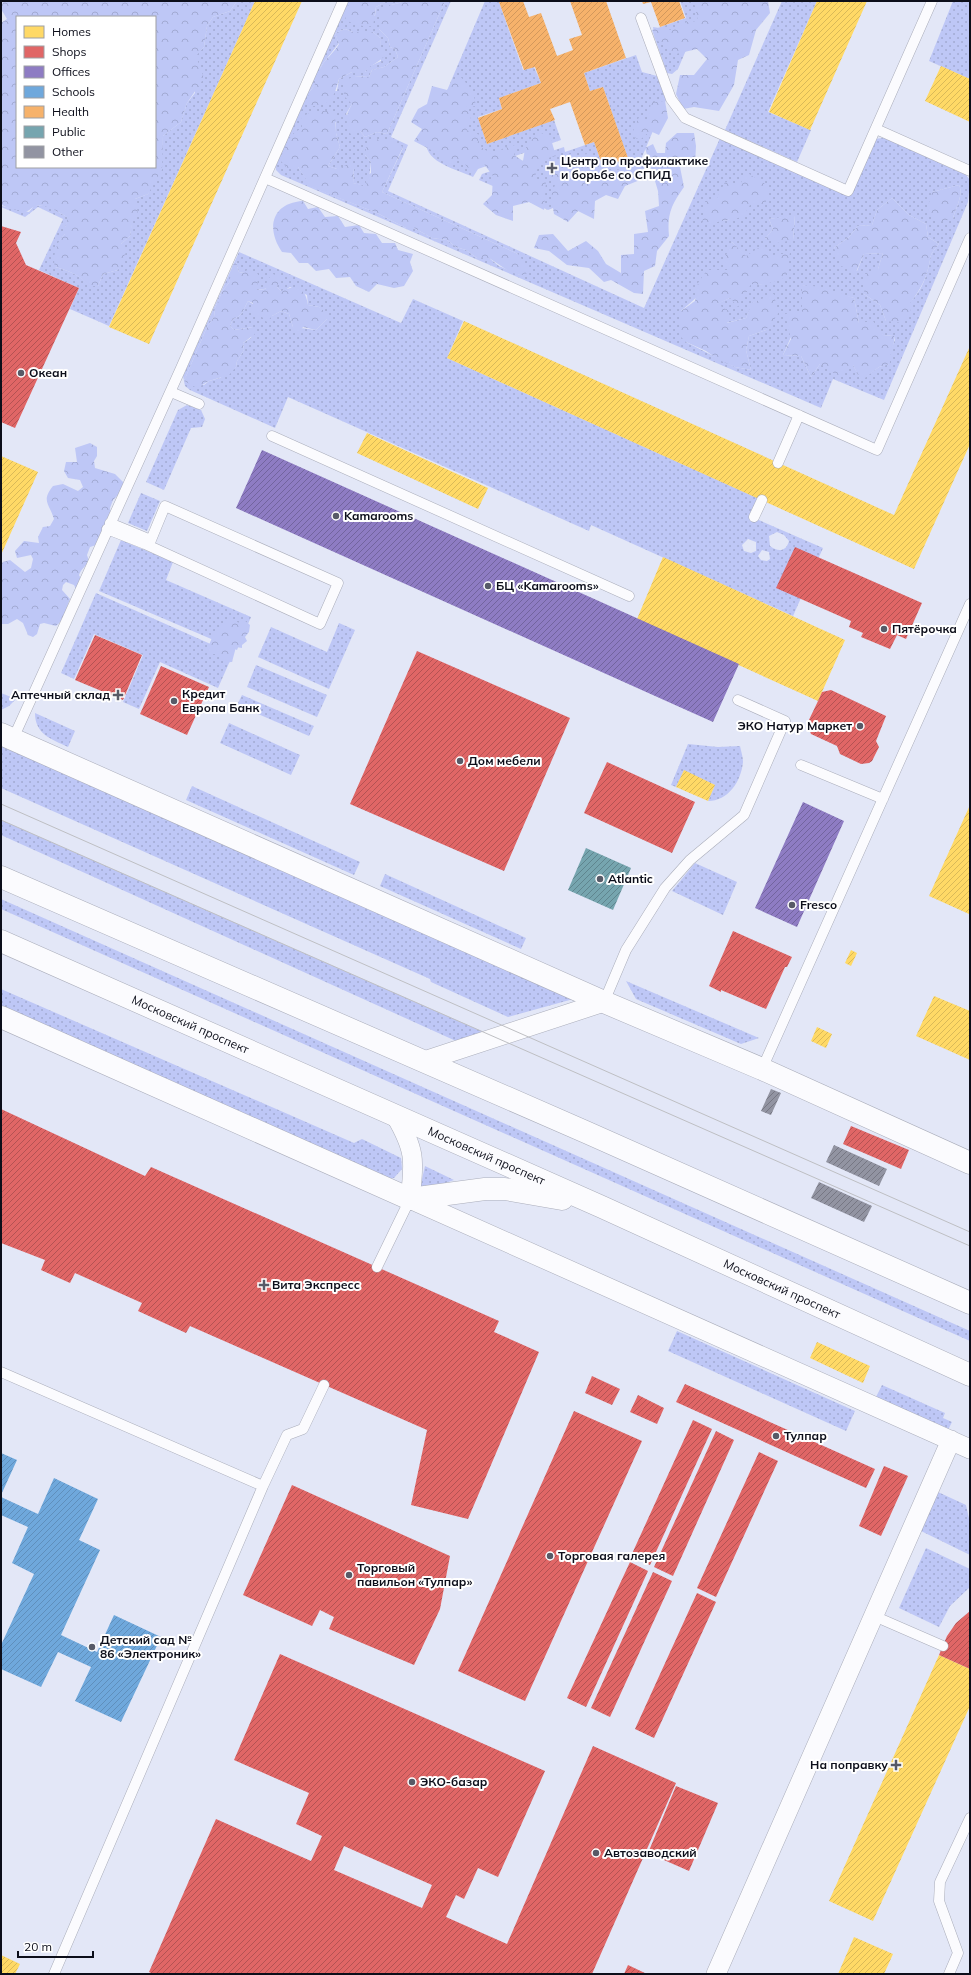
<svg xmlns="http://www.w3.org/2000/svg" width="971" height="1975" font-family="Mulish,sans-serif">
<defs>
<pattern id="grass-dots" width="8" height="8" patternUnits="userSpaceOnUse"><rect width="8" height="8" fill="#bec7f6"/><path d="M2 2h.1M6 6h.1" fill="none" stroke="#a2aad2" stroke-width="1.8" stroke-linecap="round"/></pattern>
<pattern id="forest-crowns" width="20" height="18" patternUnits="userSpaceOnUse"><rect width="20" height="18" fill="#bec7f6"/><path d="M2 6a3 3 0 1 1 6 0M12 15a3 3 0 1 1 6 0" fill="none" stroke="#a2aad2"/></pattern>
<pattern id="homes-hatch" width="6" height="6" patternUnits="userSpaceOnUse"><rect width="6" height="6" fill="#ffd966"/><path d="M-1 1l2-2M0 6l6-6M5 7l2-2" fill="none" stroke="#d9b958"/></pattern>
<pattern id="shops-hatch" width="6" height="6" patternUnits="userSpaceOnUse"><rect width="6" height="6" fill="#e06666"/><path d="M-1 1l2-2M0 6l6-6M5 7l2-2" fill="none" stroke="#b45253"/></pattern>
<pattern id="offices-hatch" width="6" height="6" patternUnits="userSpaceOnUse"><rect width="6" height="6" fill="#8e7cc3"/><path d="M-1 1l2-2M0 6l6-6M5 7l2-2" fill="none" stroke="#72649e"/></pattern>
<pattern id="schools-hatch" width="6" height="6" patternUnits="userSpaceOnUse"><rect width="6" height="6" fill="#6fa8dc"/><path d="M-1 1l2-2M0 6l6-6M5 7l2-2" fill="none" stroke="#5f8fbc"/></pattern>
<pattern id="health-hatch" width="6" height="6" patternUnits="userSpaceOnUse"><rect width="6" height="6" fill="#f6b26b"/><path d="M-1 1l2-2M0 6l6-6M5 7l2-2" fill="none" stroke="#d2985c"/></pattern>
<pattern id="public-hatch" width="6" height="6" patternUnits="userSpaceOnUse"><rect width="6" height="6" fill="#76a5af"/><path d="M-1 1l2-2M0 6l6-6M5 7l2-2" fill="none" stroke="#5f858e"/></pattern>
<pattern id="building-hatch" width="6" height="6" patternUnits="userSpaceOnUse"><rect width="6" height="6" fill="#9294a2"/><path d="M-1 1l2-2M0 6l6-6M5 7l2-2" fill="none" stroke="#767783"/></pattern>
</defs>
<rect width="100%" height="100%" fill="#e3e7f7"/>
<path fill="url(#grass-dots)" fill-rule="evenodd" d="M237 1H255L109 326 70 309 79 288 39 270 63 219 38 207 25 217 1 207V202L2 206 29 212 34 206 46 205 69 218 65 227V234C56 241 56 256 55 267 67 270 81 275 89 286H98L103 274 118 270 121 244 130 236 135 199 148 194 162 149 163 136 181 122 187 103 195 93V56L204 47 207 26 213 17 230 11Z
M347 1 375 16 376 7 387 1H407L391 5 379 29 388 38 390 47 395 49 398 57 384 67 372 70 369 77 354 76 352 104 346 114 365 137 377 132 387 134 445 1H451L391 137 408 145 388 191 644 308 721 136 850 192 874 139 883 138 889 140 966 175 970 180 968 202 884 400 833 379 821 408 281 175 276 170 275 163ZM345 29 353 32H373L380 38 381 61 368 67 365 72H352L339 79 337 91 308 93 317 83 321 66 339 43 335 33ZM336 122V133L340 147 328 166 337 169 354 168 353 183 368 187 371 162 365 155 403 148 382 192 518 254 520 275 499 266 489 258H477L466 250 456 247 447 240 432 238 414 228H406L377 213 312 187 298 167 303 128ZM740 185 729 220 718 221 703 224 717 199ZM959 185C964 195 955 209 953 219L932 192ZM892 198 909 215 926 224 928 237 939 244C928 257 932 254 928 269 921 296 908 306 886 321L880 305 864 294 878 269 883 253 864 254 857 271 834 248 849 237 858 226 872 225 877 210ZM795 216 793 240 765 239 773 229 769 219ZM732 242 746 257 773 255 763 285 751 283 730 298 716 304 726 323 746 318 753 303 774 295 766 330 749 336 746 350 751 370 735 367 686 342 681 311 728 270ZM802 285 854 298 859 323 883 335 894 336 895 340 890 352 889 364 879 367 861 380 853 365 820 364 811 377 801 356 783 355 802 312Z
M485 1H503L499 2 523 70 534 67 541 83 499 98 502 109 478 117 487 144 554 120 561 140 478 169 473 177C457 169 424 163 426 140Z
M680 1H707L678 69 672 74 667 73 652 30 686 18Z
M782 1H817L768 112 811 130 797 162 725 130Z
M953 1H970V79L929 61Z
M636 55 642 72 657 76 666 100 634 176 548 210 479 180 482 174 564 147 565 152 594 142 603 167 628 158 603 87 590 91 584 73Z
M239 252 401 323 413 299 463 321 447 358 762 500 754 518 823 548 793 616 591 525 589 531 288 397 275 428 190 390 185 386 183 376ZM236 262 239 272 244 273 257 284V290L277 287 282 292 290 287 307 295 308 305 319 307 327 319 316 330 293 327 289 314 281 311 272 316 248 301C243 310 243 316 233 319L230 326 234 330 253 327 251 338 243 343 244 350 237 361 236 367 220 378 209 381 204 385 184 381 207 327 214 317 215 308 223 290 229 283ZM777 532 784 535 789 541C786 552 778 552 770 546L769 536ZM748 539 756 542V551L751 553 744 551 742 545ZM762 550 769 552 770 559 767 561 761 560 758 556Z
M187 405 201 410 205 419 202 427 191 428 164 490 146 482 178 410Z
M141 493 160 501 147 531 128 523Z
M121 540 173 562 166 580 251 617 237 650 99 591Z
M96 593 233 654 218 688 160 662 139 709 123 702 143 655 94 634 74 679 61 673Z
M339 623 355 630 329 689 258 657 271 627 327 652Z
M256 665 327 695 317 717 247 687Z
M1 693 16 699 9 706 1 710Z
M242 695 314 726 309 736 237 705Z
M35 713 75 731 68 747C51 739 35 734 35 713Z
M229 723 300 755 291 775 220 743Z
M1 743 577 998 508 1017 431 982 430 979 1 788Z
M688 744 718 747 740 746C741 751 743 757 743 762 741 782 728 801 708 801L715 785 684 771 676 787 671 785Z
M192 786 360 862 354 875 186 800Z
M1 820 495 1037 467 1046 1 835Z
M695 863 737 882 723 915 672 891Z
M385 874 526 938 521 949 380 886Z
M1 899 970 1331V1341L1 909Z
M626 981 759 1038 741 1044 636 999Z
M1 989 354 1143 362 1139 401 1158 402 1169 394 1178 388 1179 1 1011Z
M425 1166 454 1180 419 1192Z
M677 1331 855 1411 846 1431 668 1351Z
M882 1385 945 1413 943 1418 952 1422 947 1432 875 1399Z
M938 1492 966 1505 970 1523V1555L921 1531Z
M926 1548 970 1569 969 1588 950 1606 939 1627 899 1608Z"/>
<path fill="url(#forest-crowns)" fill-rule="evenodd" d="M3 1H237L230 11 213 17 207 26 204 47 196 56 204 78 187 103 181 122 163 136 162 170 148 194 135 199 138 214 133 219 130 236 121 244 126 252 118 270 103 274 98 286H88C81 275 67 270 55 267 52 257 57 240 65 234V227L68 218C62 213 43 203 36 206 30 208 29 212 22 213L19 210H13L2 205 1 23 7 19 1 9ZM17 17H155V167H17Z
M350 1H387L376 7 373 26C362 27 355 25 346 20L344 12Z
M407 1H445L387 134 377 132 365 137 360 131 351 135C345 122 345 116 352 104L344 96 343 82 354 76 369 77 372 70 384 67 398 57 395 49 390 47 388 38 379 29 381 11 391 5Z
M696 1H768L770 13 756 30 749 55 738 60 734 85 719 111 694 107 683 109 676 94 680 75H694L707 59 697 49 676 54 655 39 653 27 672 30 687 22 698 21 694 2Z
M345 29 353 32H373L380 38 381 47 386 54C380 63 370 64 365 72H352L339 79C334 96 332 106 312 106L308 102V93C320 82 314 79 321 67 325 59 334 53 339 44L335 33Z
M459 75 473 91 476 106 466 107 471 118 466 130 480 135 477 145 494 155 502 149 518 144 514 155 523 161 525 149 538 132 550 136 556 156 540 160 534 180 546 181 544 210 529 202 513 206V221L496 215 483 204 492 195 493 176 484 164 472 173 461 159 446 165 433 151 414 141 422 129 411 122 418 109 427 104 432 86 447 90Z
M665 101 668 118 659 135 650 131 640 140 631 136 639 117 648 120 651 102Z
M314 111H335L336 133 340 147 328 166 337 169 351 163 354 168 353 183 367 186 365 177 371 173V162L365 155 367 144C384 135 387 139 403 147L382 192 518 254 529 269 526 274 520 275 510 272 489 258H477L466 250 456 247 447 240 432 238 414 228H406L377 213 311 187 298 167 287 168 280 160C286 144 287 136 302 128L301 117Z
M677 133H694L696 146 695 164 680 167 684 187C671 205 667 215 669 236L657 251 655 266 644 271 643 294 634 293 611 280 604 282 589 268 567 265 549 251 534 248 539 235 553 234 568 251 586 241 598 251 606 264 621 273V255L634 254V234L648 232 645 211 659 206 658 191 645 148 653 144 657 153H665L666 143Z
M586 153 597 171 626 169 637 158 645 166 640 180 625 186 618 199 606 195 595 201 594 219 578 211 568 222 554 214 551 196 556 182 545 170 558 166 564 154H572L571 166 581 164Z
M746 172 765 184 770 191 765 204 750 205 743 217 702 225 705 202 717 198 725 182 740 185Z
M959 185C964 195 955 209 953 219L938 222 927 210 932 192Z
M892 198 909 215 926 224 928 237 939 244C928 257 932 254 928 269 925 282 917 294 909 305L911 310 903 323 886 321 880 305 864 294 865 274 878 269 883 253 864 254 856 272 841 266 834 248 849 237 858 226 872 225 877 210Z
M303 201 308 209 318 207 325 217 338 216 345 227 359 225 364 233 376 234 382 243H395L398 250 413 254 410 262 413 271 404 286 394 288 377 284 369 292 356 286 350 277 336 278 329 269 316 271 308 263H299L291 253 282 252C266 229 271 203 303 201Z
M795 215 793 240 777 243 765 239 773 229 769 219Z
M732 242 746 256 760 247 773 255 790 253 785 278 763 285 751 284 738 307 730 298 717 304 729 311 727 323 746 318 752 303 774 294 778 314 766 330 749 336 746 350 751 370 735 367 719 360 706 351 686 342 681 337V311L695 301 698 283 707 270H728L724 260Z
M236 262 239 272 244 273 248 269 258 274 257 290 266 289 267 280 273 274 280 277 277 287 281 291C297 284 305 287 308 305L319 307 327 314V319L316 330 303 327 298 332 293 327 289 314 281 311 272 316 267 322 262 317H255L251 311 253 303 248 301C243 310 243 316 233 319L230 326 234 330 253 327 255 334 243 343 244 350 237 361 236 367 229 375 209 381 197 388 184 381 207 327 214 317 215 308 223 290 229 283 233 265Z
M802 285 821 287 854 298 859 323 873 321 883 335 894 336C896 342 889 354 890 364L879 367 861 381 853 365 840 377 820 364 811 377 801 356 783 355 791 339 785 314 802 312Z
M90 443 97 447V456L94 461 95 468 115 474 123 482 124 489 113 500 110 508 111 515 96 545 90 547 87 555 89 561C86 566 81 569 79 575L81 579 77 591 74 585 66 582 63 585 62 590 70 599C65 610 66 618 56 626L44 623 40 624 37 634 33 637 28 635 23 623 17 619 8 624H2L1 622V565L3 562 10 560 25 572 31 568 33 559 31 555 17 558 15 551 24 541 39 543 38 537 43 527 50 526 54 519C49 503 41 501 53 486L63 484 78 491 83 487 80 480 68 478 64 471 66 462H77L75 448Z
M231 620 240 623 241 620H244L250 625 249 632 245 637 247 641 242 645V648L236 647 232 662C223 663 222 658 215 654H211L208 651C208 644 213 637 215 631 225 629 224 623 231 620Z"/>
<path fill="url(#homes-hatch)" d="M255 1H302L149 344 109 327Z
M817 1H867L810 130 769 112Z
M941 66 970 79V122L925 101Z
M464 321 894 515 970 346V444L914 569 447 358Z
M367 433 488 488 478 509 357 453Z
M1 456 38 472 1 555Z
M663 557 845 640 818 701 637 619Z
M684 770 715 785 708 801 676 787Z
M970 805V911L969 914 929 896Z
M851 950 857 953 851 966 845 963Z
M934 996 970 1011V1060L916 1036Z
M817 1027 832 1034 826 1048 811 1041Z
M817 1342 870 1366 863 1383 810 1358Z
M939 1655 970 1669V1706L873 1921 829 1901Z
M854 1937 893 1954 884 1974H838Z
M1 1955 20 1964 15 1974H1Z"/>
<path fill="url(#shops-hatch)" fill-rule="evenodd" d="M1 226 21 232 16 243 26 265 79 288 15 428 1 422Z
M795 547 922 603 906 639 897 635 890 649 861 637 863 633 849 627 851 621 776 588Z
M95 635 142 655 123 700 75 680Z
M417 651 570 718 504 871 350 804Z
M161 666 209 687 187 735 140 714Z
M831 690 886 716 876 741 879 747 872 761 869 763 861 764 840 754 837 746 811 734 807 724 818 701 822 692Z
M607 762 695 802 672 853 584 813Z
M733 931 792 957 787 967H785L766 1009 721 990V992L709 986Z
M1 1109 145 1176 151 1167 499 1321 494 1332 539 1352 468 1519 411 1505 427 1430 190 1326 186 1333 138 1311 142 1303 75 1273 70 1283 41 1270 45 1260 1 1243Z
M851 1126 909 1150 901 1169 843 1144Z
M592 1376 620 1389 612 1405 585 1393Z
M685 1384 875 1469 866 1488 676 1402Z
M638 1395 664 1408 657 1424 630 1412Z
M574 1411 642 1441 525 1701 458 1671Z
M693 1420 712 1429 650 1565 631 1556Z
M716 1431 734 1440 673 1576 654 1567Z
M759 1452 778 1461 716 1597 697 1588Z
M884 1466 908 1476 881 1536 859 1526Z
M292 1485 450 1556 440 1609 414 1665 329 1629 334 1617 320 1610 312 1626 243 1595Z
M630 1562 648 1571 586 1707 567 1698Z
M653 1572 672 1581 610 1717 591 1708Z
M697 1593 716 1602 654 1738 635 1729Z
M970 1611V1669L939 1655 947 1636 956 1623Z
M280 1654 545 1771 498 1877 478 1868 464 1899 456 1895 446 1917 507 1944 593 1746 676 1783 592 1974H153L149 1972 216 1819 311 1861 322 1836 296 1824 309 1793 234 1760ZM344 1846 432 1885 422 1908 334 1870Z
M676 1786 718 1803 689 1871 648 1853Z
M628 1965 647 1974H624Z"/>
<path fill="url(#offices-hatch)" d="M262 450 739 664 713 722 236 508Z
M803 802 844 821 797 927 755 908Z"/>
<path fill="url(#schools-hatch)" d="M1 1453 17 1460 1 1495Z
M54 1478 98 1499 79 1540 100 1550 61 1635 97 1652 114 1615 161 1637 121 1722 75 1701 91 1667 58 1652 41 1687 1 1669V1645L34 1574 12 1563 28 1527 1 1515V1497L38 1514Z"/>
<path fill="url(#health-hatch)" d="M503 1H523L529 17 541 13 557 56 573 50 569 39 582 35 570 1H606L626 58 584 73 590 91 603 87 628 158 603 167 594 142 585 145 570 102 550 109 555 120 487 144 478 118 502 109 499 98 541 83 535 67 524 70 499 2Z
M642 1H679L685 18 660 27 651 2 643 4Z"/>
<path fill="url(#public-hatch)" d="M586 848 631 868 613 910 568 890Z"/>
<path fill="url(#building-hatch)" d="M771 1089 781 1093 771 1115 761 1111Z
M834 1145 887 1169 879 1186 826 1162Z
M819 1182 872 1206 864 1222 811 1198Z"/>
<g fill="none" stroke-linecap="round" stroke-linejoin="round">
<defs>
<path id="lane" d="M641 18 671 99 685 118 848 191 932 1
M876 129 970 171
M265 178 877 450 970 238
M171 392 199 404
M272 436 629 596
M778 463 799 415
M754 517 762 500
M107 529 145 544 320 624 338 583 165 506 151 540 110 523
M13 739 181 368 343 1
M801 765 883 799
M604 1002 626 950 665 888 690 860 744 815 785 721 738 700
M762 1069 970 604
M377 1267 410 1199
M1 1372 263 1486
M874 1616 943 1646
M54 1974 263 1486 287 1435 303 1429 324 1385
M949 1974 958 1953 939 1901 940 1882 970 1818"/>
<path id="street" d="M424 1061 604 1002
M395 1115C415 1149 415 1160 410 1199L970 1449
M716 1974 951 1440"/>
<g id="secondary">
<path d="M1 734 604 1002 762 1069 970 1163"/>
<path d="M1 877 588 1133 970 1303"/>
<path id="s1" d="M1 941 602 1207 970 1375"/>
<path d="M1 1017 410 1199 485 1189H505L562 1199"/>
</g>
</defs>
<use href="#lane" stroke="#aaadba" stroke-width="11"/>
<use href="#street" stroke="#aaadba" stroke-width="20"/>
<use href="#secondary" stroke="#aaadba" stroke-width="23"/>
<use href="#lane" stroke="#fbfbfe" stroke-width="10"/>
<use href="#street" stroke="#fbfbfe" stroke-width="19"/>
<use href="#secondary" stroke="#fbfbfe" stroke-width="22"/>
<path stroke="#bebfc3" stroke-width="1" d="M1 804 970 1232
M1 820 970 1246"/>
</g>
<g fill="#575a67" stroke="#fff" stroke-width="1.5">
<path d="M550 162h4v4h4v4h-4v4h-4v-4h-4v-4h4z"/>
<circle cx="21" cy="373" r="4"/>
<circle cx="336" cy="516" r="4"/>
<circle cx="488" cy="586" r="4"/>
<circle cx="884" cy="629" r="4"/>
<path d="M116 689h4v4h4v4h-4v4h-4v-4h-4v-4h4z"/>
<circle cx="174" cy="701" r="4"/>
<circle cx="860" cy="726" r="4"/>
<circle cx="460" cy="761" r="4"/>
<circle cx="600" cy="879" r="4"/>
<circle cx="792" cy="905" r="4"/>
<path d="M262 1279h4v4h4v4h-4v4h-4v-4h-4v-4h4z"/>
<circle cx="776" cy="1436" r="4"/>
<circle cx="550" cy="1556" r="4"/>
<circle cx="349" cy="1575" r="4"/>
<circle cx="92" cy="1647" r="4"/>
<path d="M894 1759h4v4h4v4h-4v4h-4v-4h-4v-4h4z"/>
<circle cx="412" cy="1782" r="4"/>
<circle cx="596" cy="1853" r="4"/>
</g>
<g text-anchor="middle" stroke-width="4" stroke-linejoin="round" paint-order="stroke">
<g font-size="12" font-weight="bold" fill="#0c0e1a" stroke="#fff" text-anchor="start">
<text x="561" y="165">Центр по профилактике<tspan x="561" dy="14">и борьбе со СПИД</tspan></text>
<text x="29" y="377">Океан</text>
<text x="344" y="520">Kamarooms</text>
<text x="496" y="590">БЦ «Kamarooms»</text>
<text x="892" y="633">Пятёрочка</text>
<text x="182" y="698">Кредит<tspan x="182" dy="14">Европа Банк</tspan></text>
<text x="110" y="699" text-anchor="end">Аптечный склад</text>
<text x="852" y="730" text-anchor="end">ЭКО Натур Маркет</text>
<text x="468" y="765">Дом мебели</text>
<text x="608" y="883">Atlantic</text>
<text x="800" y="909">Fresco</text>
<text x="272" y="1289">Вита Экспресс</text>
<text x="784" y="1440">Тулпар</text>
<text x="558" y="1560">Торговая галерея</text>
<text x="357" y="1572">Торговый<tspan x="357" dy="14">павильон «Тулпар»</tspan></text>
<text x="100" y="1644">Детский сад №<tspan x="100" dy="14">86 «Электроник»</tspan></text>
<text x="888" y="1769" text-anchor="end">На поправку</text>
<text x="420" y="1786">ЭКО-базар</text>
<text x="604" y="1857">Автозаводский</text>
</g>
<g font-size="12" fill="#0c0e1a" stroke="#fff">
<text dy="4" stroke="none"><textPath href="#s1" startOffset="207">Московский проспект</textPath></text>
<text dy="4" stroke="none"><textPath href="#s1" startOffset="531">Московский проспект</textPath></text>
<text dy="4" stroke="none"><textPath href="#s1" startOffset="855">Московский проспект</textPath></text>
</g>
</g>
<rect width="971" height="1975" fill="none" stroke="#0c0e1a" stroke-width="4"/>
<rect x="16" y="16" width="140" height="152" fill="#ffffff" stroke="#9e9fa3"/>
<rect x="24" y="26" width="20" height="12" fill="#ffd966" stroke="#9e9fa3"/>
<text x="52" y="36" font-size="12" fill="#0c0e1a">Homes</text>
<rect x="24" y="46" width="20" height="12" fill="#e06666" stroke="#9e9fa3"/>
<text x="52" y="56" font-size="12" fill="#0c0e1a">Shops</text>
<rect x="24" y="66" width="20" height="12" fill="#8e7cc3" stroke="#9e9fa3"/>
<text x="52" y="76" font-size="12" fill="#0c0e1a">Offices</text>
<rect x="24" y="86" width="20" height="12" fill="#6fa8dc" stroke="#9e9fa3"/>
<text x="52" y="96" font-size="12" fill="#0c0e1a">Schools</text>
<rect x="24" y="106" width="20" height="12" fill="#f6b26b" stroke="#9e9fa3"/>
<text x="52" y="116" font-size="12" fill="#0c0e1a">Health</text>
<rect x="24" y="126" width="20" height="12" fill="#76a5af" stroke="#9e9fa3"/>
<text x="52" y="136" font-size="12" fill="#0c0e1a">Public</text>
<rect x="24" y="146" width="20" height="12" fill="#9294a2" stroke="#9e9fa3"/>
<text x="52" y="156" font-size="12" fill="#0c0e1a">Other</text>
<path d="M18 1951v6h75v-6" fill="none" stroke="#0c0e1a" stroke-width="2"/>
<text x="24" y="1951" font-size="12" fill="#0c0e1a" stroke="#ffffff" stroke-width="3" paint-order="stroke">20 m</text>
</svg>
